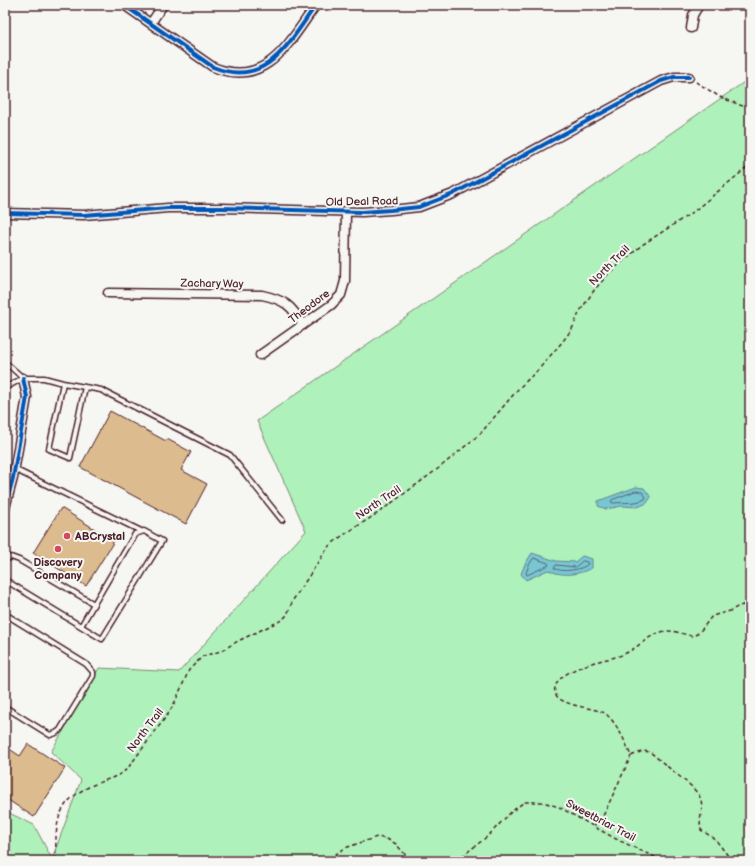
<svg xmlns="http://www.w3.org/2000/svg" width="755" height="866" font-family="'Balsamiq Sans',sans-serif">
<rect width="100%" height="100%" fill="#f6f6f2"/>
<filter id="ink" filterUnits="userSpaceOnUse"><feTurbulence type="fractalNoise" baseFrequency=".025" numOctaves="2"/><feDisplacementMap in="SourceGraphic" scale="8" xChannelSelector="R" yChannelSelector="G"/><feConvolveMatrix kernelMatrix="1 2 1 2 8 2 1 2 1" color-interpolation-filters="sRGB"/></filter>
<g filter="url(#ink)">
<path fill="#aff1ba" stroke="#7c8872" d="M750 78V367L748 373 750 375V861H5V811L34 825 52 859 81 780 51 752 99 668 179 672 306 531 257 421Z"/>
<path fill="#77c7d3" stroke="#658490" d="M636 487 644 488 651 497 647 503 638 507 622 506 606 509 598 506V501Z
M532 553 556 561 575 562 582 556 592 559V568C578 575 562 577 548 570L526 580 521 574 525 564Z"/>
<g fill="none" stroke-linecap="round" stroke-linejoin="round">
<path stroke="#5c626e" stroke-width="1" d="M636 491 642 492 646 497 645 499C635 504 624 502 613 503L611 502 612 500Z
M534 558 548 563 549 565 527 575 526 573 529 565Z
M583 561 587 562 588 564C582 570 561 573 554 568L556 565 575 567Z"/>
</g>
<path fill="#dcbb8e" stroke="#4a1f2b" d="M110 411 166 441 167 439 191 452 181 470 207 484 186 524 80 467Z
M61 508 114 541 86 586 33 553Z
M28 744 65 768 34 817 5 798V746L20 756Z"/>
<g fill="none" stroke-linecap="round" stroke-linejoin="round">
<defs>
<path id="service" d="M5 362 23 378
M63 383 49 449 70 458 85 387
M5 388 23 378H44L63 383 101 390 230 455 282 520
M14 469 141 531
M5 560 11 557 19 560 94 604
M5 580 102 639 162 541 144 531 135 534 81 626
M5 614 86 664 93 672V676L60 730 56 733 50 735 5 707"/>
<path id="minor" d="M124 5 213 67C267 89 289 42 316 5
M151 23 163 5
M691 28 693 15 699 5
M5 213 84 215 168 208H222L362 212 391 210 419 207 453 194 661 81 674 77H689
M108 293 262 295C285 300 291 305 303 325
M260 355 331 305 341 295 345 281 346 211
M5 508 13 478 27 397 23 378"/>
</defs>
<use href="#service" stroke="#4a1f2b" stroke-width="7"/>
<use href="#minor" stroke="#4a1f2b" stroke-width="11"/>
<path stroke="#4a1f2b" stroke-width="1.5" stroke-dasharray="4 3" stroke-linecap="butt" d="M696 82 720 97 750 109
M594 826 604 814 631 756
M56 861C55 821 56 799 98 783 110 778 119 777 128 768L168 714 175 702 189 670 203 656 221 651 238 641 282 620 287 615 293 600 329 546 342 536 378 513 439 468 480 434 519 388 538 370 563 341 572 329 580 311 595 289 610 272 642 245 693 212 750 165
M331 861 336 854 345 848 377 837 387 839 396 844 411 861
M456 861 488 836 510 813 524 802H543L559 807 616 839 663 861
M732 861 715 839 701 830 700 822 702 806 701 800 699 795 691 786 650 752 643 751 631 756C625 741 618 725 606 714 596 706 543 707 557 683 564 671 590 663 603 660 611 658 619 657 626 653 641 646 652 631 669 631 677 631 685 635 693 636L697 634 702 629 712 616 730 611 739 606 743 605 750 607
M749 861 750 859"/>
<use href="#service" stroke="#f6f6f2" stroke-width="4"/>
<use href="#minor" stroke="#f6f6f2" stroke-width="8"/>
<defs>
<path id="cycleway" d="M124 5 213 67C267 89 289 42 316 5
M5 213 84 215 168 208H222L362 212 391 210 419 207 453 194 661 81 674 77H689
M5 508 13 478 27 397 23 378"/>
</defs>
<use href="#cycleway" stroke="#f6f6f2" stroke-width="6"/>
<use href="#cycleway" stroke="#0057b8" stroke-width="4"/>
</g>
</g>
<g fill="#d1495b" stroke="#f6f6f2" stroke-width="1.5">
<circle cx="67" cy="536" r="4"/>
<circle cx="58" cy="549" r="4"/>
</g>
<g text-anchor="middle" stroke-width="4" stroke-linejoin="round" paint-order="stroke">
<g font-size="11" fill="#4a1f2b" stroke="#f6f6f2">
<text transform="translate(362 201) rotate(-1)" y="4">Old Deal Road</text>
<text transform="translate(609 265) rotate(-45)" y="4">North Trail</text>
<text transform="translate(212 283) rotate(1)" y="4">Zachary Way</text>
<text transform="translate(309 306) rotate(-37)" y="4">Theodore</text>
<text transform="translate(378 502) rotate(-34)" y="4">North Trail</text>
<text transform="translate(145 730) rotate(-53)" y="4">North Trail</text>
<text transform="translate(601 820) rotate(28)" y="4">Sweetbriar Trail</text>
</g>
<g font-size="11" font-weight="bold" fill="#4a1f2b" stroke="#f6f6f2" text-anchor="start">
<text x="75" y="540">ABCrystal</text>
<text x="58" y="566" text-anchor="middle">Discovery<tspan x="58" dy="13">Company</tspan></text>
</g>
</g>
<rect width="755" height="866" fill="none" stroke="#f6f6f2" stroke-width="20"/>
<rect x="10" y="10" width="735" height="846" fill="none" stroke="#4a1f2b" stroke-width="1.5" filter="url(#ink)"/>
</svg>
